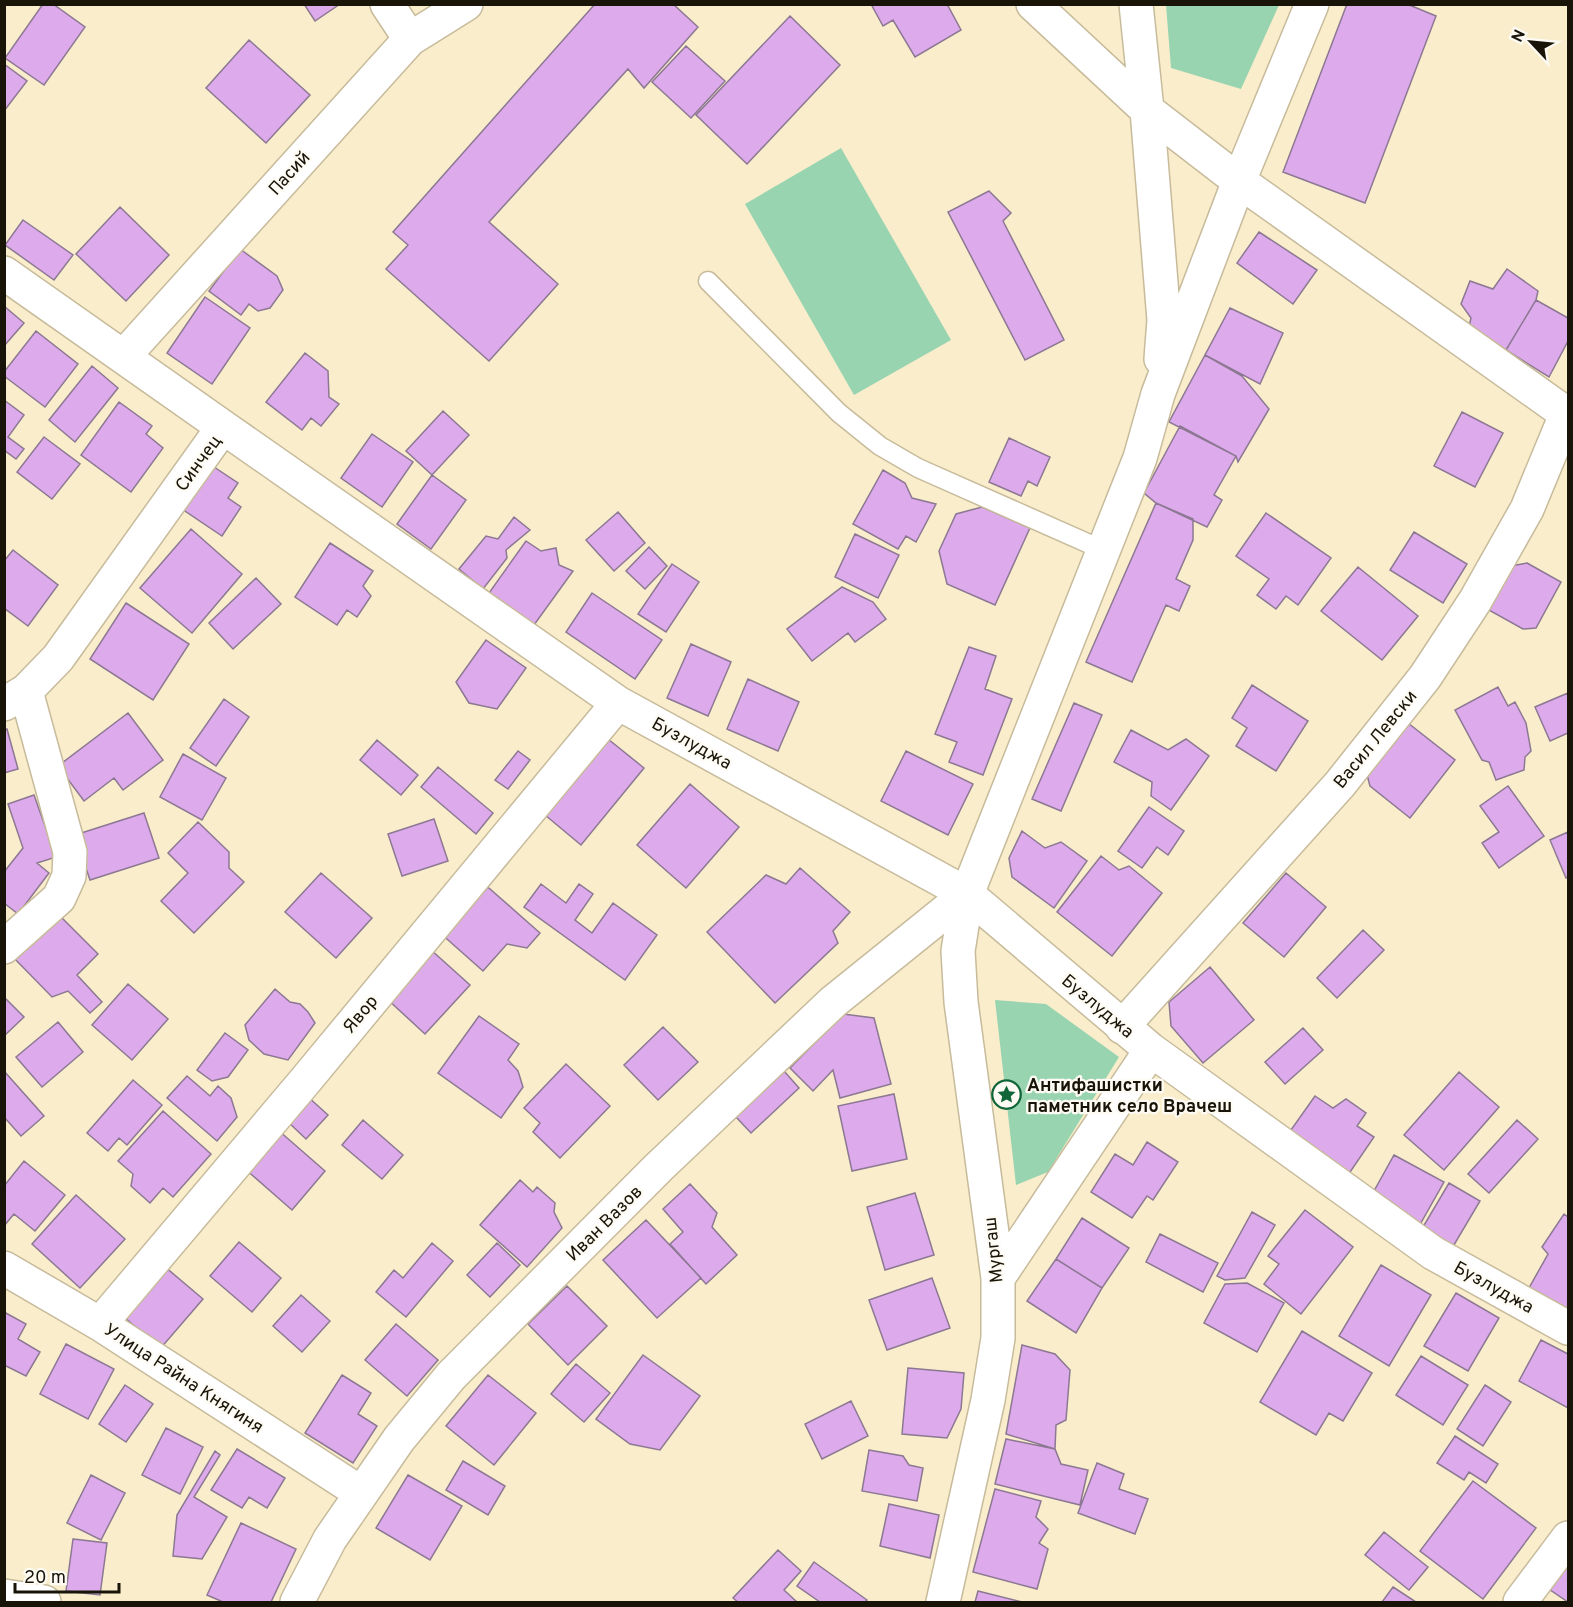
<svg xmlns="http://www.w3.org/2000/svg" width="1573" height="1607" font-family="Overpass,sans-serif">
<rect width="100%" height="100%" fill="#f9edcc"/>
<path fill="#99d4b1" d="M1166 5H1279L1241 89 1171 68Z
M841 148 951 340 854 395 745 204Z
M995 1000 1046 1004 1119 1057 1048 1172 1016 1185Z"/>
<path fill="#ddaaec" stroke="#8c7892" stroke-width="1.5" d="M43 4H53L85 27 44 85 5 58Z
M304 4H340L315 21Z
M595 4H673L698 27 644 88 628 69 489 222 558 284 489 361 386 269 408 245 393 232Z
M871 4H947L961 30 915 57 893 20 883 26Z
M1347 4H1407L1436 16 1365 203 1283 172Z
M790 16 840 65 747 164 696 115Z
M249 40 310 95 266 143 206 88Z
M686 46 725 81 691 118 652 82Z
M4 64 27 81 4 111Z
M989 191 1011 213 1003 221 1064 340 1025 360 948 212Z
M120 207 169 255 126 301 76 254Z
M23 220 73 255 54 280 5 245Z
M1259 232 1317 270 1293 304 1237 263Z
M240 249 277 276 283 290 270 308 258 311 249 304 241 315 209 291Z
M1507 269 1538 291 1536 300 1506 350 1469 327 1471 318 1461 304 1470 281 1493 289Z
M205 297 250 328 212 384 167 353Z
M1536 300 1568 318V341L1549 377 1506 350Z
M4 306 24 323 4 346Z
M1230 308 1283 333 1260 384 1205 355Z
M36 331 78 364 45 407 4 376V372Z
M305 353 328 371 329 397 339 404 321 426 311 418 302 430 266 402Z
M1205 355 1242 376 1269 409 1238 462 1236 456 1169 422Z
M92 366 118 388 75 442 49 420Z
M4 400 24 415 8 437 24 449 16 459 4 450Z
M119 402 152 426 146 434 163 448 131 492 81 455Z
M443 411 469 435 432 475 406 451Z
M1462 412 1503 433 1475 487 1434 466Z
M1180 426 1236 456 1214 495 1222 500 1207 527 1156 503 1144 493Z
M372 434 413 462 382 507 341 478Z
M44 437 80 464 52 499 17 472Z
M1009 438 1050 457 1037 486 1028 481 1021 496 989 482Z
M211 465 238 483 228 498 241 507 222 536 182 509Z
M883 470 905 483 912 498 936 504 916 542 906 536 898 549 853 524Z
M432 475 466 500 431 549 397 524Z
M1156 503 1193 519V540L1176 579 1190 586 1179 611 1166 605 1132 682 1086 662Z
M982 507 1030 528 995 605 947 584 939 551 956 514Z
M618 512 645 543 614 571 586 540Z
M1266 513 1331 558 1298 605 1286 596 1276 609 1257 595 1269 579 1236 556Z
M514 517 530 530 506 550 507 558 483 589 459 569 486 536 498 539Z
M191 529 242 574 192 633 140 588Z
M1414 532 1467 564 1443 603 1390 570Z
M855 534 899 555 878 598 835 577Z
M526 541 541 551 556 548 559 565 573 571 534 625 489 593Z
M330 543 373 571 363 586 371 596 357 617 347 610 337 625 295 597Z
M649 547 667 566 645 589 626 571Z
M13 550 58 585 28 626 4 608V561Z
M1527 563 1561 582 1536 628 1523 629 1487 609 1511 566Z
M672 564 699 582 666 632 638 614Z
M1358 567 1418 616 1382 660 1321 611Z
M256 578 281 604 233 649 209 623Z
M842 587 873 602 886 619 855 642 848 633 812 661 787 629Z
M592 593 662 640 635 679 566 632Z
M126 603 189 644 153 700 90 659Z
M486 640 526 668 497 709 469 703 456 682Z
M691 644 731 662 708 716 667 698Z
M969 647 996 656 985 689 1012 699 983 775 949 762 957 742 935 734Z
M748 679 799 702 778 751 727 729Z
M1252 685 1308 721 1276 771 1236 746 1247 728 1232 718Z
M1498 687 1508 706 1515 702 1526 723 1531 751 1525 757 1524 770 1496 780 1489 762 1482 760 1455 710Z
M1568 693V733L1550 741 1535 707Z
M224 699 249 717 216 766 190 748Z
M1074 703 1102 715 1061 811 1032 799Z
M128 713 163 760 123 790 114 778 84 801 58 766Z
M1408 723 1455 760 1410 818 1370 786 1367 775Z
M7 729 18 769 4 773V730Z
M1131 730 1168 750 1186 739 1209 756 1171 810 1151 796 1152 782 1114 762Z
M608 739 644 768 581 845 545 815Z
M377 740 418 775 401 795 360 760Z
M518 751 530 760 508 789 495 780Z
M906 751 973 784 948 835 881 801Z
M183 754 226 778 202 820 160 797Z
M438 767 493 813 476 834 421 787Z
M690 784 739 827 686 888 637 845Z
M1508 786 1544 836 1499 868 1482 843 1499 832 1480 806Z
M34 795 56 857 37 863 49 873 18 914 4 903V872L23 848 8 804Z
M1149 807 1184 831 1168 855 1157 847 1142 868 1118 851Z
M144 813 159 858 90 880 75 835Z
M434 819 448 861 402 876 388 834Z
M198 822 229 852V868L244 882 194 933 161 901 188 873 168 853Z
M1022 831 1045 848 1061 842 1087 861 1054 908 1012 877 1009 858Z
M1568 832V877L1566 878 1550 840Z
M1101 856 1119 870 1129 866 1162 893 1112 956 1057 912Z
M800 868 850 912 833 931 838 943 775 1003 707 932 766 875 786 884Z
M321 873 372 918 336 958 285 912Z
M1286 873 1326 907 1284 957 1243 923Z
M482 882 540 933 527 948 507 944 483 971 439 932Z
M541 884 566 903 579 884 593 894 575 920 592 933 613 903 657 935 625 980 524 907Z
M56 912 98 954 77 975 102 1002 90 1013 68 991 52 997 12 956Z
M1363 930 1384 950 1337 998 1317 978Z
M430 949 470 985 425 1034 386 998Z
M1210 967 1254 1020 1203 1063 1171 1026 1169 1002Z
M128 984 168 1019 132 1060 92 1025Z
M275 989 290 1002 300 1004 308 1012 315 1023 288 1060 264 1054 249 1040 245 1025Z
M4 997 24 1017 4 1036Z
M843 1014 874 1018 891 1084 840 1098 833 1070 813 1091 790 1068Z
M479 1016 519 1044 508 1060 518 1071 523 1087 501 1118 438 1073Z
M58 1022 83 1052 42 1087 16 1057Z
M663 1027 698 1062 658 1100 624 1065Z
M1303 1028 1323 1050 1285 1084 1265 1062Z
M225 1033 248 1050 228 1077 212 1081 197 1070Z
M566 1064 610 1106 560 1158 533 1132 540 1123 524 1108Z
M4 1071 44 1116 21 1136 4 1117Z
M784 1071 799 1088 751 1133 736 1117Z
M1459 1072 1499 1107 1444 1170 1404 1135Z
M187 1076 210 1096 218 1086 231 1098 237 1117 217 1141 167 1098Z
M133 1080 162 1105 127 1145 119 1138 108 1151 87 1133Z
M894 1094 907 1159 852 1171 838 1106Z
M307 1096 328 1115 306 1139 286 1120Z
M1315 1096 1333 1108 1346 1099 1366 1113 1357 1126 1374 1137 1346 1178 1286 1137Z
M163 1111 211 1154 173 1197 163 1188 150 1203 131 1186 133 1174 118 1161Z
M363 1120 403 1155 382 1179 342 1145Z
M1517 1120 1538 1139 1489 1193 1468 1174Z
M278 1130 325 1171 292 1210 245 1169Z
M1147 1142 1178 1162 1153 1200 1147 1196 1132 1218 1091 1192 1115 1154 1133 1165Z
M1394 1155 1444 1182 1418 1228 1369 1200Z
M24 1161 65 1195 35 1231 14 1214 4 1226V1186Z
M520 1180 533 1192 537 1187 555 1203 554 1212 562 1228 527 1267 480 1225Z
M1449 1183 1480 1201 1451 1250 1420 1232Z
M690 1184 717 1213 712 1227 737 1255 706 1284 670 1244 683 1232 663 1209Z
M915 1193 934 1255 885 1270 867 1207Z
M76 1195 125 1239 80 1288 32 1244Z
M1305 1210 1353 1247 1301 1314 1264 1284 1279 1264 1268 1256Z
M1252 1212 1275 1225 1245 1278 1225 1280 1217 1276Z
M1564 1214 1568 1217V1309L1529 1288 1548 1254 1542 1247Z
M1082 1218 1129 1248 1102 1288 1056 1259Z
M646 1220 701 1278 657 1318 603 1260Z
M1160 1234 1218 1263 1203 1292 1146 1262Z
M239 1242 281 1278 252 1312 210 1276Z
M432 1243 453 1261 406 1317 376 1292 394 1270 403 1278Z
M497 1243 520 1265 490 1297 467 1275Z
M1056 1259 1102 1288 1076 1333 1027 1301Z
M1381 1265 1431 1295 1389 1366 1339 1336Z
M164 1266 203 1299 160 1349 122 1315Z
M932 1278 950 1328 887 1350 869 1300Z
M1247 1283 1284 1303 1257 1352 1204 1323 1225 1284Z
M567 1286 607 1326 568 1365 528 1324Z
M1456 1293 1499 1318 1468 1371 1424 1346Z
M301 1295 330 1321 302 1352 273 1326Z
M4 1312 26 1324 18 1339 40 1352 26 1376 4 1365Z
M396 1324 438 1360 407 1396 365 1360Z
M1302 1331 1372 1373 1343 1421 1329 1413 1316 1435 1260 1402Z
M1541 1340 1568 1354V1408L1519 1381Z
M66 1344 114 1369 88 1419 40 1394Z
M1022 1345 1055 1354 1070 1370 1066 1420 1056 1425 1055 1449 1006 1434Z
M643 1355 700 1396 660 1450 630 1444 596 1419Z
M1421 1356 1468 1385 1443 1425 1396 1395Z
M576 1364 610 1393 584 1422 551 1394Z
M908 1368 964 1373 961 1409 947 1438 902 1434Z
M342 1375 371 1393 358 1414 377 1426 353 1463 305 1433Z
M488 1375 536 1413 494 1465 446 1426Z
M125 1385 153 1404 126 1442 99 1424Z
M1485 1385 1511 1402 1483 1446 1457 1429Z
M851 1401 868 1436 822 1459 805 1424Z
M166 1428 203 1447 180 1494 142 1475Z
M1455 1436 1498 1464 1486 1483 1469 1472 1464 1480 1437 1463Z
M1006 1439 1055 1449 1061 1464 1088 1470 1080 1505 995 1484Z
M237 1449 285 1478 267 1508 249 1497 242 1508 211 1490Z
M869 1450 903 1456 909 1465 923 1468 917 1501 862 1491Z
M215 1451 220 1455 194 1497 227 1517 202 1559 173 1556 177 1515Z
M463 1461 505 1486 488 1515 446 1490Z
M1097 1463 1124 1474 1119 1489 1148 1499 1135 1534 1078 1513Z
M91 1475 125 1493 101 1540 67 1523Z
M408 1475 462 1506 430 1560 376 1528Z
M1473 1481 1536 1528 1483 1599 1420 1551Z
M995 1489 1041 1501 1036 1517 1048 1529 1039 1543 1048 1549 1037 1589 973 1572Z
M889 1504 939 1515 930 1558 880 1546Z
M241 1523 296 1549 271 1602H223L207 1595Z
M1384 1532 1428 1567 1409 1590 1365 1555Z
M73 1539 107 1543 100 1595 66 1591Z
M1568 1548V1602L1543 1585Z
M778 1550 801 1571 784 1590 797 1602H738L733 1598Z
M814 1562 867 1600 865 1602H820L797 1586Z
M1393 1587 1416 1602H1382Z
M978 1591 1022 1602H975Z"/>
<g fill="none" stroke-linecap="round" stroke-linejoin="round">
<defs>
<path id="service" d="M708 281 839 413 880 446 918 468 1103 550"/>
<path id="minor" d="M387 4 410 39
M1033 4 1147 110 1239 181 1568 415
M1136 4 1147 110 1164 320 1161 359
M4 273 223 427 58 658 26 691 4 704
M124 356 410 39 466 4
M223 427 618 703 967 894 1151 1050 1433 1253 1568 1328
M4 947 59 898 69 876 70 852 26 691
M1122 1027 1340 784 1425 677 1475 601 1527 509 1568 410
M4 1268 100 1324 361 1493
M998 1278 1151 1050
M100 1324 305 1081 618 703
M4 1596 44 1602
M297 1602 330 1539 399 1439 451 1376 658 1168 833 1002 967 894
M943 1602 988 1400 998 1338V1278L961 1002 958 951 967 894 1140 458 1158 394 1239 181 1312 4
M1520 1602 1568 1538"/>
</defs>
<use href="#service" stroke="#c7bb9b" stroke-width="21"/>
<use href="#minor" stroke="#c7bb9b" stroke-width="36"/>
<use href="#service" stroke="#fff" stroke-width="18"/>
<use href="#minor" stroke="#fff" stroke-width="33"/>
</g>
<defs>
<symbol id="sight-ring" viewBox="-11 -11 22 22"><circle r="9.5" fill="#fdfbf4" stroke="#106638" stroke-width="1.5"/><path d="M0-6L1.8-2.2L6-1.7L2.9 1.2L3.7 5.4L0 3.3L-3.7 5.4L-2.9 1.2L-6-1.7L-1.8-2.2Z" fill="#106638"/></symbol>
</defs>
<g fill-rule="evenodd">
<use href="#sight-ring" x="990" y="1078" width="33" height="33"/>
</g>
<g text-anchor="middle" stroke-width="4.5" stroke-linejoin="round" paint-order="stroke">
<g font-size="18" fill="#181408" stroke="#fdfbf4">
<text transform="translate(289 173) rotate(-48)" y="6">Пасий</text>
<text transform="translate(198 463) rotate(-54)" y="6">Синчец</text>
<text transform="translate(1375 739) rotate(-51)" y="6">Васил Левски</text>
<text transform="translate(692 743) rotate(29)" y="6">Бузлуджа</text>
<text transform="translate(1098 1006) rotate(40)" y="6">Бузлуджа</text>
<text transform="translate(360 1014) rotate(-50)" y="6">Явор</text>
<text transform="translate(604 1223) rotate(-45)" y="6">Иван Вазов</text>
<text transform="translate(993 1250) rotate(-96)" y="6">Мургаш</text>
<text transform="translate(1494 1287) rotate(29)" y="6">Бузлуджа</text>
<text transform="translate(184 1378) rotate(33)" y="6">Улица Райна Княгиня</text>
</g>
<g font-size="18" font-weight="bold" fill="#181408" stroke="#fdfbf4" text-anchor="start">
<text x="1027" y="1091">Антифашистки<tspan x="1027" dy="21">паметник село Врачеш</tspan></text>
</g>
</g>
<rect width="1573" height="1607" fill="none" stroke="#181408" stroke-width="12"/>
<g transform="translate(1531 42) rotate(296)" stroke="#fdfbf4" stroke-width="4.5" paint-order="stroke">
<path d="M0-4.5L10 22L0 15L-10 22Z" fill="#181408"/>
<text y="-9" font-size="16" font-weight="bold" text-anchor="middle" fill="#181408">N</text>
</g>
<path d="M15 1583v9h104v-9" fill="none" stroke="#181408" stroke-width="3"/>
<text x="24" y="1583" font-size="18" fill="#181408" stroke="#fdfbf4" stroke-width="4.5" paint-order="stroke">20 m</text>
</svg>
